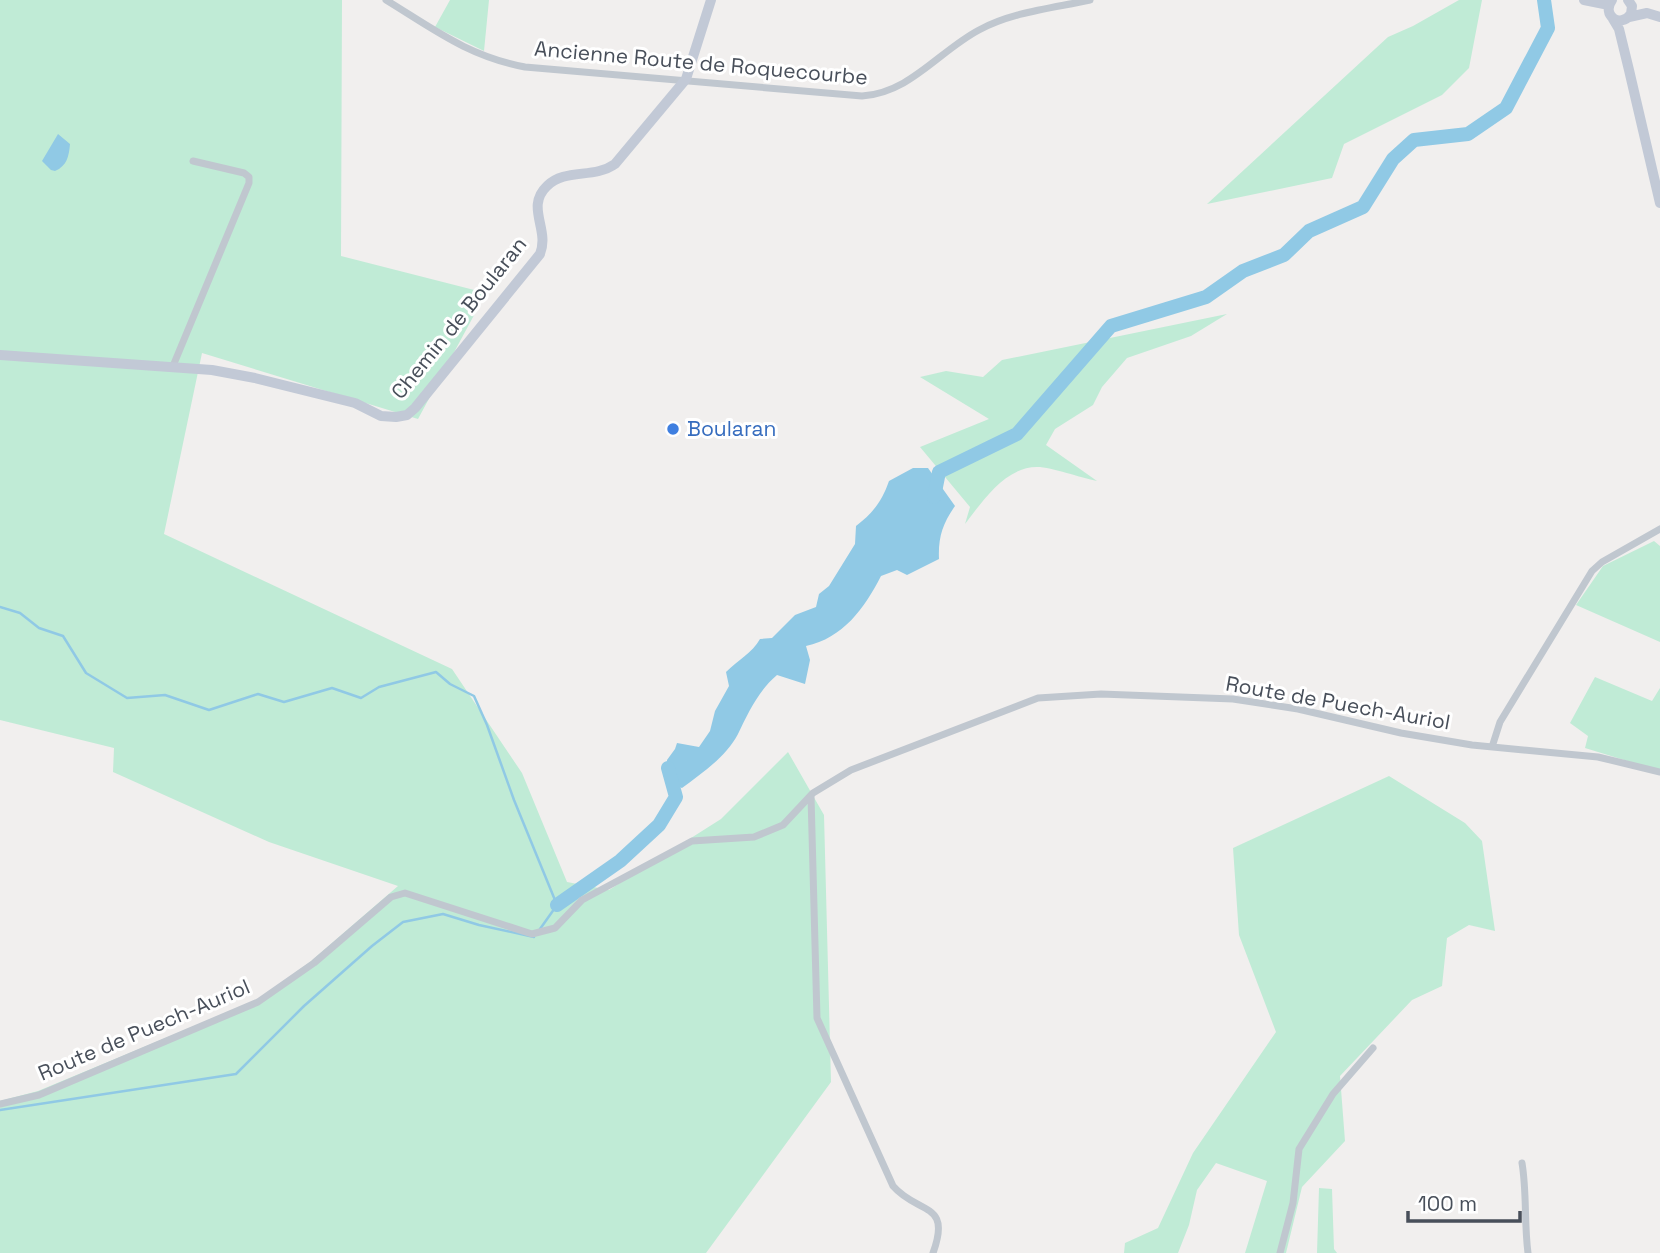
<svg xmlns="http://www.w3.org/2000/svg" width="1660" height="1253" font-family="'Space Grotesk',sans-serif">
<rect width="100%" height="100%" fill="#f1efee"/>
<path fill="#c0ebd6" d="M0 0H342L341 256 486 293 418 419 202 353 164 534 452 669 522 773 567 882 609 890 721 819 788 752 824 815 831 1082 706 1253H0V1101L38 1091 257 1000 310 962 398 886 269 842 113 772 114 748 0 720Z
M450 0H489L484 51 435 27Z
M1459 0H1482L1469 68 1442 95 1344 144 1332 178 1207 204 1388 37 1413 26Z
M1227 314 1191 336 1127 358 1102 387 1093 405 1055 429 1046 445 1097 481C1081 478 1052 467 1037 467 1005 467 982 502 965 524L970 507 920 447 989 419 920 377 946 371 983 377 1002 360Z
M1654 541 1660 546V642L1576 605 1603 566Z
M1595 677 1652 701 1660 688V771L1585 748 1588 736 1570 723Z
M1389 776 1465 823 1482 841 1495 931 1469 925 1447 938 1442 986 1412 1000 1340 1076 1345 1141 1302 1187 1286 1253H1245L1267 1181 1216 1163 1197 1190 1189 1225 1178 1253H1124L1125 1243 1158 1228 1193 1153 1276 1032 1239 935 1233 848Z
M1319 1188 1332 1189 1334 1249 1337 1253H1317Z"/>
<path fill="#90c9e5" d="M58 134 70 144C69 156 67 166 55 171L51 170 42 161Z
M913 468H928L955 506C943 523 938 537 939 559L907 575 897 570 881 576C864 609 843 638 806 646L810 660 805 684 777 675C759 690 748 713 738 734 726 757 702 773 682 788L668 783 667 760 675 749 677 743 699 747 710 731 715 711 729 686 726 672C738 660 752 653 760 639L772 638 795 615 816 607 819 594 829 586 855 544 856 526C873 513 882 501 889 481Z"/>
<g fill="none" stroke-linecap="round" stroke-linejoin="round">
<path stroke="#90c9e5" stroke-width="2.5" d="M0 607 20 613 39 628 63 636 86 673 127 698 165 695 209 710 258 694 284 702 332 688 361 698 379 687 436 672 450 684 474 696 487 725 514 800 557 905 540 929
M0 1110 236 1074 304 1006 372 946 403 922 443 914 479 925 534 937"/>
<path stroke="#90c9e5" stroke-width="14" d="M934 497 939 472 1017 434 1111 326 1206 297 1243 271 1284 255 1309 231 1363 207 1393 159 1414 140 1468 134 1506 108 1548 28 1544 0
M557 905 620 861 659 825 676 797 668 768"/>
<path stroke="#c0c7cf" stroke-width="7" d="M386 0C435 30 468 56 525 67L862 96C910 93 939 51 979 30 1012 12 1053 8 1090 0
M173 366 249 183V177L244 173 193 161
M1492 747 1500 722 1592 571 1602 562 1660 529
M811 796 817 1018 893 1186C918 1215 952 1201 933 1253
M0 1104 39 1095 258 1002 314 963 391 897 405 893 532 934 555 928 582 900 692 841 754 837 783 825 813 793 851 770 1038 698 1101 694 1233 699 1298 709 1401 733 1472 745 1598 757 1660 772
M1522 1163C1527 1193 1524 1223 1528 1253
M1280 1253 1293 1203 1299 1149 1333 1094 1373 1048"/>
<path stroke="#c2c9d6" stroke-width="10" d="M1584 0 1609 5
M1612 0C1601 15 1620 29 1631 14L1632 6 1628 0
M1629 17 1647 13 1660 17
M1613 19 1619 29 1629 70 1660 203
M0 355 212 370 255 378 355 403 381 416 396 417 407 415 415 408 540 254C550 229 525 207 547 186 565 168 594 179 615 164L686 79 711 0"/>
</g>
<circle fill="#3f7fe0" stroke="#fff" stroke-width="2.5" cx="673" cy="429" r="7"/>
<g text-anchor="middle" stroke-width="6" stroke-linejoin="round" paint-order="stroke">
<g font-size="21" fill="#484f5a" stroke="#fff">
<text transform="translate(701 63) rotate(5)" y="7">Ancienne Route de Roquecourbe</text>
<text transform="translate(459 318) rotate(-51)" y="7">Chemin de Boularan</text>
<text transform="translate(1338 703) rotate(10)" y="7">Route de Puech-Auriol</text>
<text transform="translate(144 1030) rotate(-23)" y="7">Route de Puech-Auriol</text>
</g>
<g font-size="21" fill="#366cbe" stroke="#fff" text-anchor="start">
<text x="687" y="436">Boularan</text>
</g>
</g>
<path d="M1408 1211v10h112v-10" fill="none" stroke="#484f5a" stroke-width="3.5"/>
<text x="1418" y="1211" font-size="21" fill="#484f5a" stroke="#ffffff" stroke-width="5" paint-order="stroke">100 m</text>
</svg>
